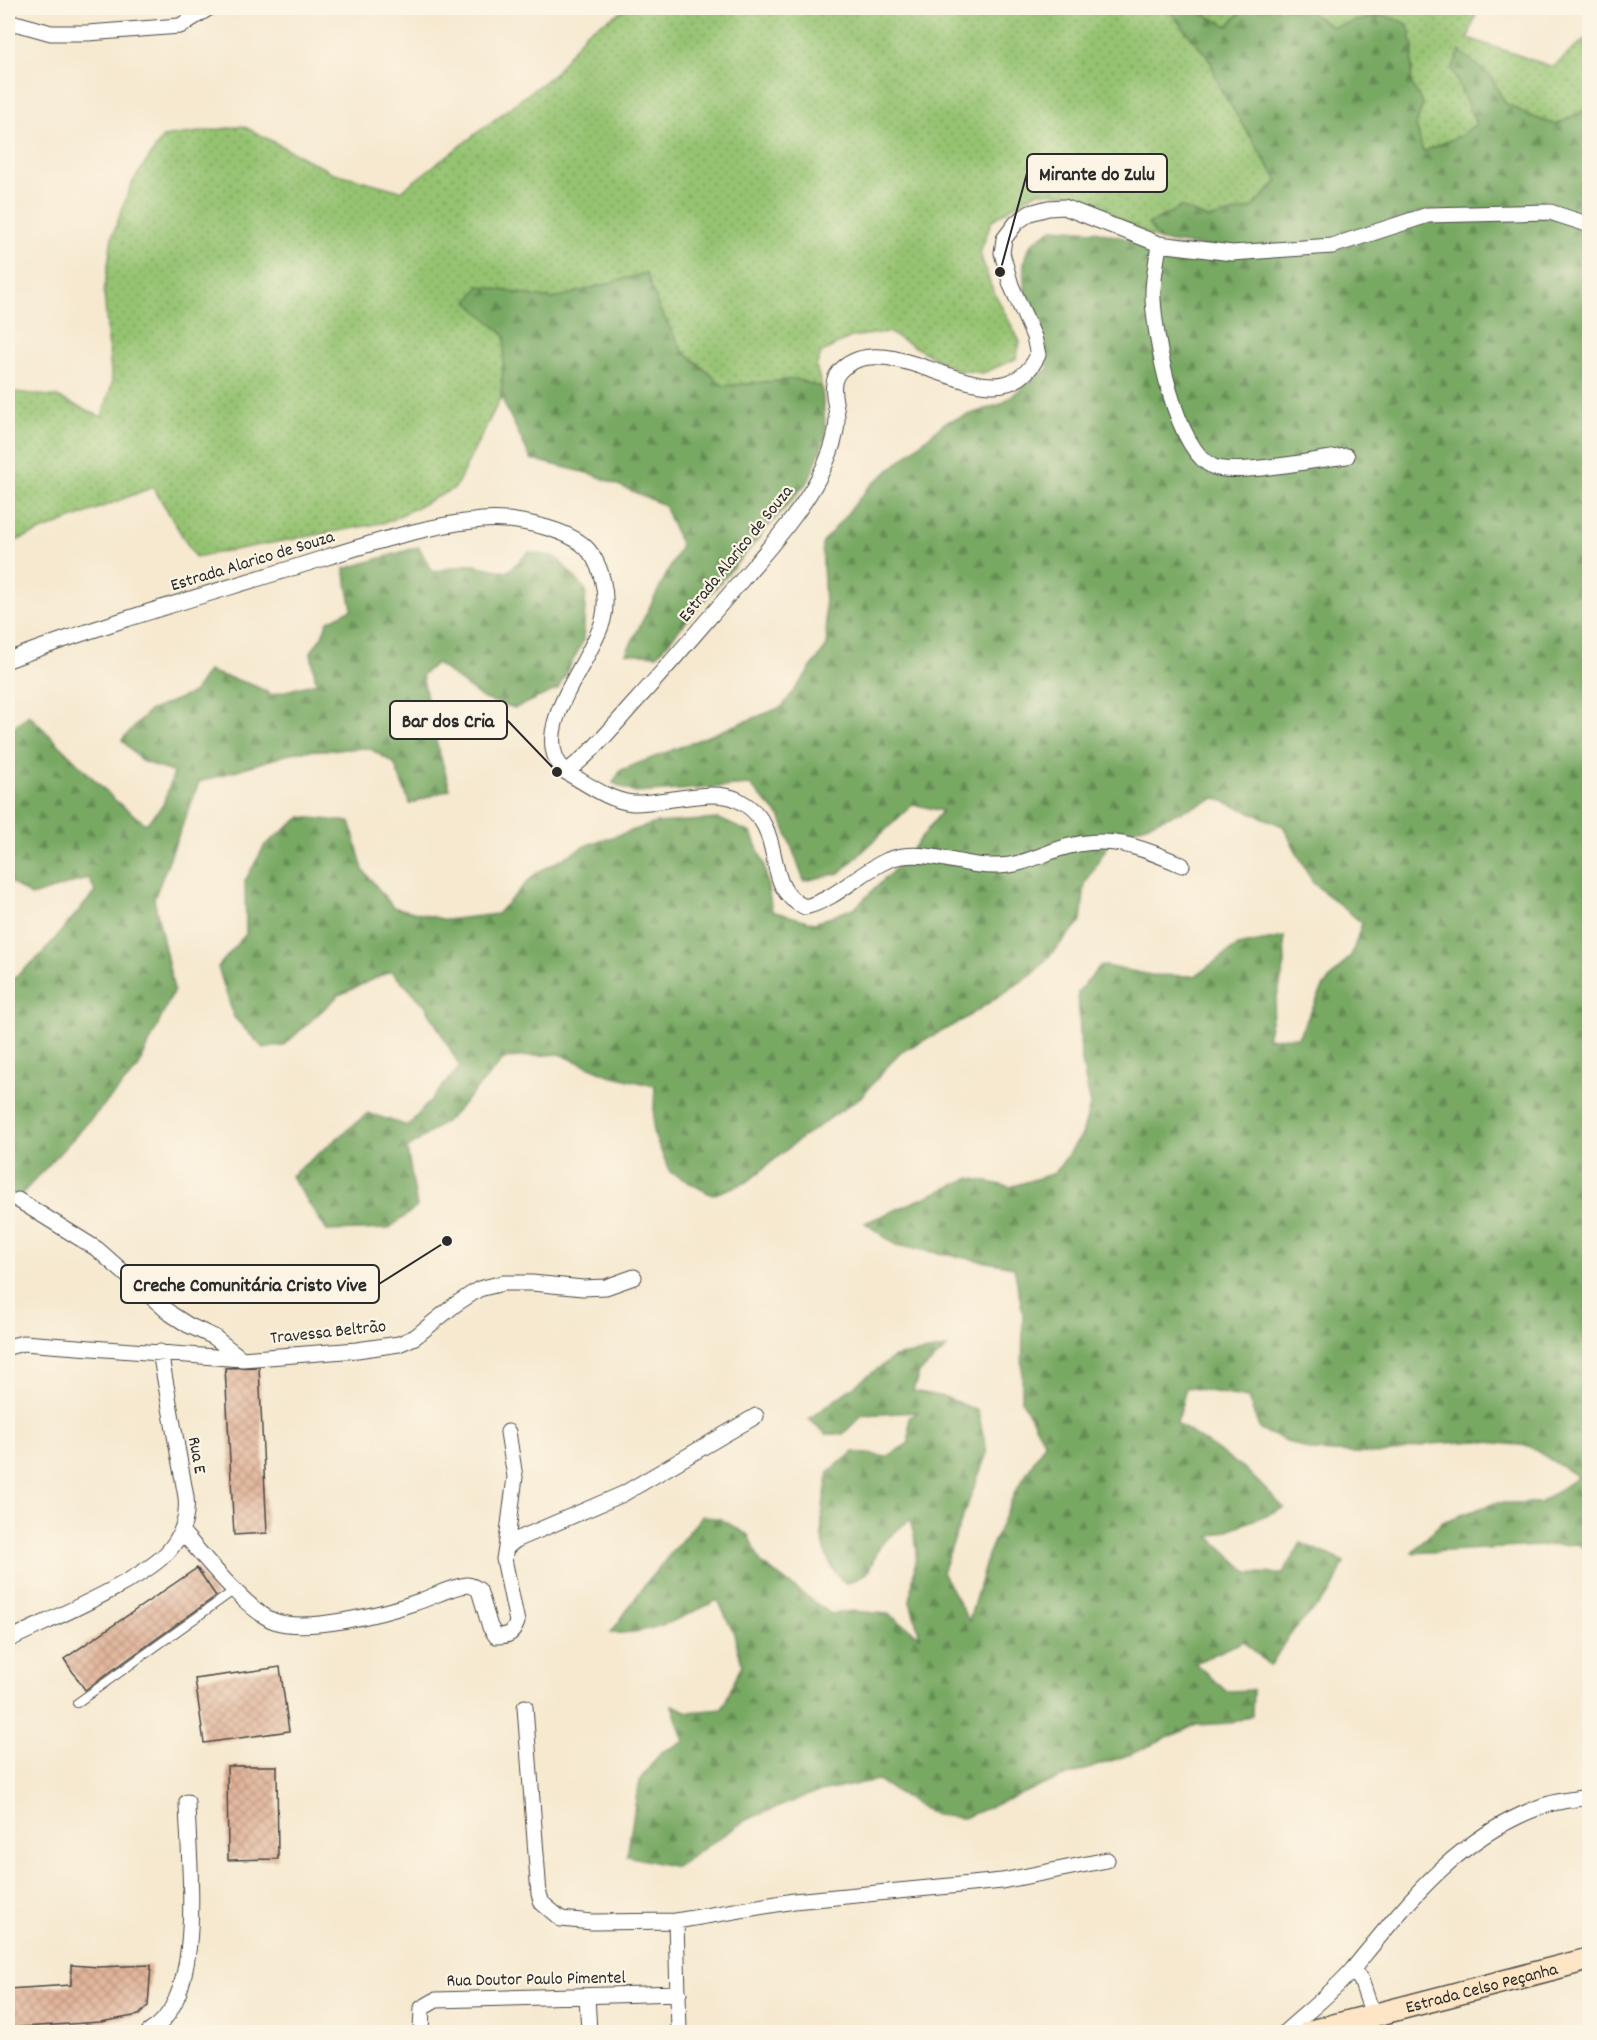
<svg xmlns="http://www.w3.org/2000/svg" width="1597" height="2040" font-family="Dekko,sans-serif">
<defs>
<pattern id="grass-dots" width="8" height="8" patternUnits="userSpaceOnUse" patternTransform="scale(1.5)"><rect width="8" height="8" fill="#95c371"/><path d="M2 2h.1M6 6h.1" fill="none" stroke="#7a9f5d" stroke-width="1.8" stroke-linecap="round"/></pattern>
<pattern id="forest-firs" width="22" height="20" patternUnits="userSpaceOnUse" patternTransform="scale(1.5)"><rect width="22" height="20" fill="#78a963"/><path d="M5 1l3.5 6h-7zM16 11l3.5 6h-7z" fill="#638a52"/></pattern>
<pattern id="building-cross-hatch" width="8" height="8" patternUnits="userSpaceOnUse" patternTransform="scale(1.5)"><rect width="8" height="8" fill="#e2b49a"/><path d="M0 0l8 8M0 8l8-8" fill="none" stroke="#b7937e"/></pattern>
</defs>
<rect width="100%" height="100%" fill="#fcf5e5"/>
<filter id="ink" filterUnits="userSpaceOnUse"><feTurbulence type="fractalNoise" baseFrequency=".0167" numOctaves="2"/><feDisplacementMap in="SourceGraphic" scale="12" xChannelSelector="R" yChannelSelector="G"/><feConvolveMatrix kernelMatrix="1 2 1 2 8 2 1 2 1" color-interpolation-filters="sRGB"/></filter>
<filter id="wash" filterUnits="userSpaceOnUse"><feTurbulence type="fractalNoise" baseFrequency=".008" numOctaves="4" result="noise"/><feDisplacementMap in="SourceGraphic" scale="24" xChannelSelector="R" yChannelSelector="G"/><feGaussianBlur stdDeviation="1.35" result="paint"/><feColorMatrix in="noise" values="0 0 0 0 0 0 0 0 0 0 0 0 0 0 0 0 0 1.4 0 .05"/><feComposite in="paint" operator="in"/></filter>
<g filter="url(#wash)">
<rect width="100%" height="100%" fill="#f6e9d0"/>
<path fill="url(#grass-dots)" stroke="#60774e" stroke-width="1.5" d="M628 8H1167L1210 60 1220 88 1278 181 1252 208 1208 219 1181 207 1148 224 1161 241 1072 194 1036 192 992 220 980 253 991 286 1020 342 1016 359 983 373 956 370 888 332 851 337 822 352 816 366 822 388 796 379 724 386 683 351 659 308 646 273 552 299 479 286 469 302 506 336 501 397 455 488 387 522 195 557 153 487 8 544V391L57 397 102 417 112 384 104 293 112 237 132 183 163 137 243 126 331 172 401 191 554 74 586 32Z
M1202 8H1244L1229 27 1201 13Z
M1303 8H1478L1468 38 1553 67 1586 38 1589 108 1556 125 1528 115 1505 103 1491 77 1452 70 1476 124 1460 136 1423 152 1416 125 1423 104 1411 83 1413 48 1383 15 1332 27Z"/>
<path fill="url(#forest-firs)" stroke="#526a47" stroke-width="1.5" d="M1167 8H1202L1201 13 1228 26 1244 8H1303L1332 27 1383 15 1408 24 1413 48 1411 83 1423 104 1416 125 1423 152 1460 136 1476 124 1452 69 1460 51 1491 77 1505 103 1528 115 1556 125 1589 108V220L1428 210 1330 243 1232 249 1161 241 1148 224 1181 207 1208 219 1252 208 1278 181 1220 88 1210 60Z
M1551 215 1589 229V1550L1577 1544 1412 1553 1442 1522 1495 1503H1539L1578 1477 1529 1446 1476 1441 1431 1444 1382 1454 1311 1451 1260 1430 1248 1398 1186 1387 1177 1423 1246 1470 1284 1508 1210 1537 1249 1573 1283 1574 1301 1543 1344 1562 1331 1592 1290 1634 1270 1666 1244 1641 1195 1663 1226 1691 1253 1690 1252 1715 1232 1723 1196 1725 1131 1754 1055 1780 963 1818 935 1815 877 1780 811 1794 746 1820 676 1867 627 1856 639 1781 661 1752 684 1742 672 1705 689 1712 722 1709 742 1664 734 1634 718 1600C684 1617 649 1635 611 1633L646 1583 702 1516 721 1519 748 1535 761 1563 831 1614 853 1611 888 1614 920 1636 910 1602 917 1548 910 1519 880 1545 868 1572 846 1584C811 1552 822 1513 829 1471L854 1452 887 1457 909 1443V1418L918 1412 862 1415 843 1434H826L809 1419 894 1357 947 1348 919 1373 913 1391 945 1397 978 1411 987 1453 942 1572 969 1621 988 1555 1015 1492 1045 1443 1022 1401 1023 1314 1014 1267 896 1245 865 1223 970 1178 1010 1187 1055 1173 1082 1135 1090 1106 1081 1055 1078 992 1101 965 1151 975 1195 976 1237 946 1284 937 1285 964 1267 1038 1298 1037 1324 986 1352 954 1362 923 1313 883 1283 826 1216 798 1112 838 1085 884 1081 921 1033 974 961 1021 899 1053 862 1096 796 1142 747 1182 712 1195 670 1172 653 1132 655 1086 609 1075 559 1054 505 1058 450 1118 407 1149 417 1207 388 1229 327 1231 291 1176 368 1113 408 1126 460 1067 425 1005 391 971 339 995 283 1046 263 1048 234 1017 218 967 246 934 245 881 265 845 301 817 350 822 363 870 393 907 446 920 497 914 535 874 587 845 656 823 719 819 751 833 764 864 772 911 815 923 856 907 905 859 942 811 913 804 840 873 804 881 781 818 750 785 635 793 613 783 621 770 782 707 827 646 822 544 868 488 946 422 1001 404 1049 368C1039 339 1010 272 1031 245 1037 238 1047 233 1054 228L1095 231 1159 247 1330 251 1429 218Z
M646 273 659 308 683 351 724 386 796 379 822 388 826 436 809 480 657 655 626 653 681 546 664 505 595 475 531 459 501 397 505 336 468 302 479 286 552 299Z
M419 547 432 572 470 564 507 572 529 552 556 557 586 590 583 641 558 689 515 708 484 699 436 663 422 675 435 737 450 789 410 804 394 763 369 748 299 751 199 782 154 899 174 990 138 1068 19 1197H8V983L40 956 95 892 89 878 31 896 8 880V731L29 715 116 801 146 824 163 805 174 773 142 761 122 740 149 711 193 693 208 671C230 679 253 682 271 695L316 683 311 652 322 636 328 621 352 609 344 569Z"/>
<g id="blocks">
<path fill="url(#building-cross-hatch)" d="M259 1367 267 1533 234 1535 225 1368Z
M197 1568 216 1596 85 1690 64 1659Z
M280 1667 289 1731 204 1743 195 1679Z
M227 1766H277L278 1859 228 1860Z
M71 1965 98 1967 151 1965 148 2006 139 2015 101 2022 8 2028V1989L71 1985Z"/>
</g>
</g>
<g filter="url(#ink)">
<use href="#blocks" fill-opacity="0" stroke="#494844" stroke-width="1.5"/>
<g fill="none" stroke-linecap="round" stroke-linejoin="round">
<defs>
<path id="service" d="M77 1703 236 1589"/>
<path id="minor" d="M8 24H19L51 33H88L180 26 209 8
M1159 244C1157 262 1152 281 1153 299 1155 338 1175 451 1214 467 1238 476 1318 459 1347 456
M8 660C100 625 195 598 289 569 351 550 417 526 482 520 510 517 560 527 582 544 602 560 609 596 603 620 592 662 524 734 566 772 593 753 614 725 636 701 672 662 706 621 741 581 768 549 798 516 818 479 827 463 837 438 837 419 837 401 826 382 843 368 896 322 999 436 1038 355L1034 337 1011 285 1002 253 1004 239 1017 222 1030 213 1048 208 1064 207 1159 244 1232 253 1332 246 1428 215 1550 212 1590 225
M566 772C586 783 609 801 633 803 662 804 712 787 738 800 791 827 758 887 805 907 837 899 858 873 888 860 924 846 961 868 997 866 1019 866 1038 856 1059 849 1106 833 1138 846 1182 865
M18 1200 97 1249 171 1314 188 1325 214 1337 242 1359
M8 1347 23 1343 242 1359 357 1350 399 1344 415 1337 456 1304 479 1289 503 1283H532L583 1288 606 1287 634 1277
M182 1532C202 1554 247 1611 274 1621 306 1633 382 1614 414 1603 431 1598 449 1587 467 1585 472 1585 475 1587 479 1590L490 1627 496 1636C509 1636 513 1634 517 1622L504 1559 506 1548 516 1540 623 1494 756 1416
M506 1548 515 1477 508 1432
M8 1640C46 1621 148 1579 171 1548 183 1533 188 1517 186 1497L160 1352
M525 1707 539 1894 542 1903 561 1919 592 1922 676 1921 794 1901 1002 1881 1107 1860
M676 1921 679 2032
M1352 1970 1361 1980 1373 2015
M587 1996 589 2032
M149 2032C207 1999 188 1862 187 1802
M421 2032 422 2008 436 2000 679 1993
M1285 2032C1307 2012 1333 1992 1352 1970 1407 1903 1456 1838 1540 1807 1555 1801 1574 1799 1590 1797"/>
<g id="secondary">
<path id="s1" d="M1309 2032 1590 1959"/>
</g>
</defs>
<use href="#service" stroke="#494844" stroke-width="10"/>
<use href="#minor" stroke="#494844" stroke-width="17"/>
<use href="#secondary" stroke="#494844" stroke-width="25"/>
<use href="#service" stroke="#fff" stroke-width="8"/>
<use href="#minor" stroke="#fff" stroke-width="15"/>
<use href="#secondary" stroke="#fde5c5" stroke-width="22"/>
</g>
</g>
<g text-anchor="middle" stroke-width="4.5" stroke-linejoin="round" paint-order="stroke">
<g font-size="18" fill="#2b2b2b" stroke="#fcf5e5">
<text transform="translate(735 553) rotate(-51)" y="6">Estrada Alarico de Souza</text>
<text transform="translate(252 560) rotate(-17)" y="6">Estrada Alarico de Souza</text>
<text transform="translate(328 1331) rotate(-6)" y="6">Travessa Beltrão</text>
<text transform="translate(198 1455) rotate(80)" y="6">Rua E</text>
<text transform="translate(536 1978) rotate(-1)" y="6">Rua Doutor Paulo Pimentel</text>
<text dy="6" stroke="none"><textPath href="#s1" startOffset="178">Estrada Celso Peçanha</textPath></text>
</g>
</g>
<path fill="none" stroke="#2b2b2b" stroke-width="2" d="M1000 272L1027 173M557 772L507 720M447 1241L379 1284"/>
<g fill="#2b2b2b" stroke="#fcf5e5" stroke-width="2">
<circle cx="1000" cy="272" r="6"/>
<circle cx="557" cy="772" r="6"/>
<circle cx="447" cy="1241" r="6"/>
</g>
<g fill="#fcf5e5" stroke="#2b2b2b" stroke-width="2">
<rect x="1027" y="154" width="140" height="38" rx="6"/>
<rect x="390" y="701" width="117" height="38" rx="6"/>
<rect x="121" y="1265" width="258" height="38" rx="6"/>
</g>
<g font-size="20" text-anchor="middle" font-weight="bold" fill="#2b2b2b">
<text x="1097" y="180">Mirante do Zulu</text>
<text x="448" y="727">Bar dos Cria</text>
<text x="250" y="1291">Creche Comunitária Cristo Vive</text>
</g>
<rect width="1597" height="2040" fill="none" stroke="#fcf5e5" stroke-width="30"/>
</svg>
